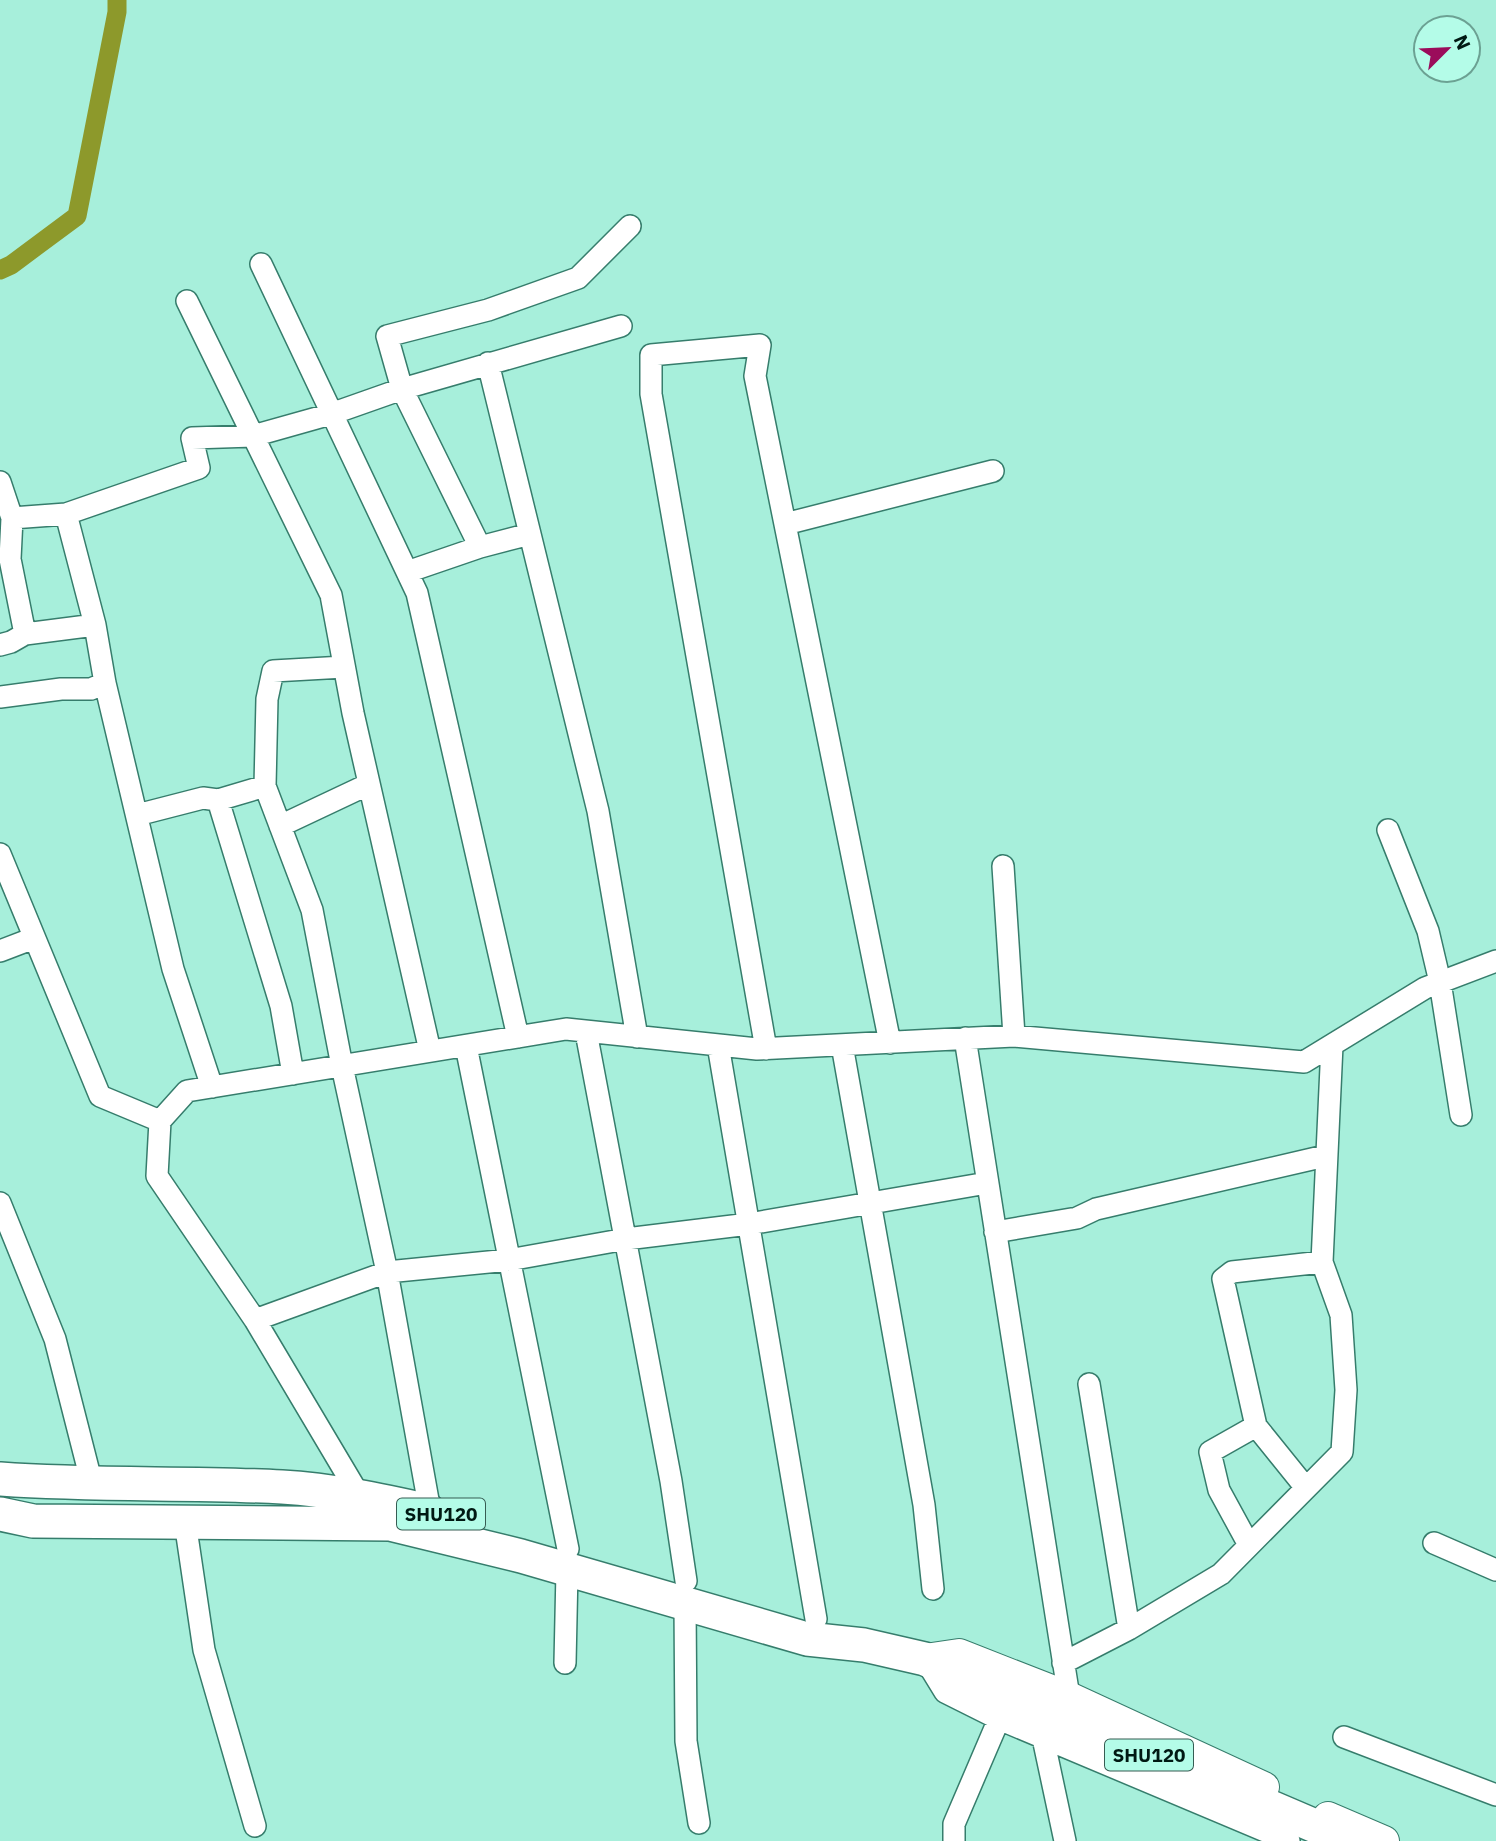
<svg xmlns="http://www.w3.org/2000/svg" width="1496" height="1841" font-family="'IBM Plex Sans',sans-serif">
<rect width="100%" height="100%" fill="#a7efdb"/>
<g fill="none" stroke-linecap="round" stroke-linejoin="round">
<path stroke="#8d992b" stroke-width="19" d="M0 270 11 265 77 216 117 12V0"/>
<defs>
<path id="street" d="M261 264 417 593 518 1037
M187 301 331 595 353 713 430 1051
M621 326 402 389 387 336 488 310 578 278 630 226
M488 363 598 811 637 1037
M0 482 12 518 10 559 25 634
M66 514 199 468 192 438 253 436 331 414 402 389 480 547 530 534
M12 518 66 514 95 625 105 683 173 969 212 1087
M785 524 993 471
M407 572 480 547
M0 645 11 642 25 634 95 625
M0 697 61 689H91L105 683
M265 786 267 699 273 671 344 667
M218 800 281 1006 293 1074
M137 815 203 798 218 800 265 786 312 910 342 1066 387 1272 430 1511
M280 826 369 784
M1388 830 1428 931 1440 982 1461 1115
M0 854 100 1096 160 1121
M1003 866 1014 1036
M0 951 34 938
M586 1032 671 1481 686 1581
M965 1038 1069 1697
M718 1045 816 1619
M842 1045 924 1505 933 1589
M466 1046 568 1549
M766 1049 651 394V355L760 345 755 376 890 1043
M0 1203 55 1339 92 1484
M995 1232 1077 1218 1096 1209 1325 1156
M255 1320 387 1272 509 1260 626 1239 749 1224 987 1183
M1089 1384 1129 1629
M1256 1426 1223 1279 1232 1272 1322 1262
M359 1495 255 1320 157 1176 160 1121 187 1091 566 1029 757 1049 1014 1036 1304 1062 1425 988 1496 961
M185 1522 204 1650 255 1826
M1434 1543 1496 1570
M1249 1545 1219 1490 1210 1452 1256 1426 1306 1488
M685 1603 686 1741 699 1823
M926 1661 945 1692 999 1719 1289 1841
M565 1663 567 1571
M1063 1663 1129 1629 1221 1574 1342 1452 1346 1390 1341 1315 1322 1262 1332 1045
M1344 1737 1496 1795
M1043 1738 1065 1841
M954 1841V1824L999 1719"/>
<path id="secondary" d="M925 1659 959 1654 1069 1697 1264 1787
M1328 1817 1384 1841"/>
<path id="primary" d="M0 1479C94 1486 188 1482 282 1487 332 1490 380 1500 429 1511
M0 1514 33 1521 390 1524 521 1556 807 1639 864 1645 925 1659 1350 1841"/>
</defs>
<use href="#street" stroke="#367d6c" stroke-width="24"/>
<use href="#secondary" stroke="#367d6c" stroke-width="32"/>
<use href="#primary" stroke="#367d6c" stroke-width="36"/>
<use href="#street" stroke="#fff" stroke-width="21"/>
<use href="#secondary" stroke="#fff" stroke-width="30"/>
<use href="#primary" stroke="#fff" stroke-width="33"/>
</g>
<g text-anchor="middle" stroke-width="5" stroke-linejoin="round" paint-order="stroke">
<g fill="#b4fce8" stroke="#365d53" stroke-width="2">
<rect x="397" y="1498.5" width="88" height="31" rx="5"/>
<rect x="1105" y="1739.5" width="88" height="31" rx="5"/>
</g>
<g font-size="19" font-weight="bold" fill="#001913">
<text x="441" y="1521">SHU120</text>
<text x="1149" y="1762">SHU120</text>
</g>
</g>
<g transform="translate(1447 49) rotate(66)"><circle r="33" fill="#b4fce8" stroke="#6ca193" stroke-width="2"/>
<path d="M0-5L12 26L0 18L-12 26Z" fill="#9b0c5b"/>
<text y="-10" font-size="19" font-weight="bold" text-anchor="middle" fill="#001913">N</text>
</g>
</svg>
